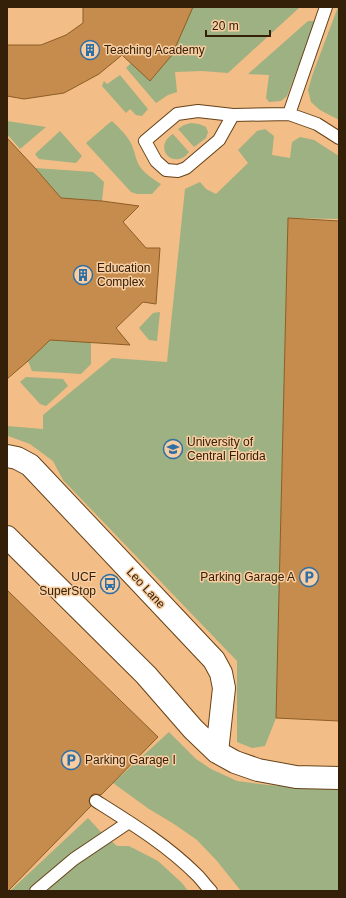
<svg xmlns="http://www.w3.org/2000/svg" width="346" height="898" font-family="Arial,sans-serif">
<rect width="100%" height="100%" fill="#f2bd86"/>
<path fill="#9db182" d="M192 7H300L228 73 202 71 175 72 177 92 168 95 156 103 126 68 131 63 151 80 172 55Z
M338 7H339V120L320 110 311 102 308 90 313 73Z
M308 21H314L313 28 287 96 281 101 269 102 266 98 269 75 248 74Z
M120 75 148 109 142 116 136 115 130 109 126 113 102 86 104 81 107 84Z
M7 121 46 127 20 149 7 134Z
M112 121C118 127 125 133 129 140 133 146 134 151 136 158 139 170 151 178 161 184L152 194H137L131 192 86 143 108 124Z
M191 123 199 124 206 127 208 132 206 138 194 147 178 129 184 125Z
M265 129 274 136 272 155 290 158 292 142 300 137 314 140 339 156V219L288 218 276 718 265 746 252 748 237 742V661L63 480 53 461 30 444 8 436 7 437V426L43 429V415L112 358 167 362 185 189 200 182 206 189 216 194 248 163 238 150 257 131Z
M60 131 82 156 76 163 39 159 35 154Z
M173 134 189 152C187 154 185 157 182 158 169 164 158 149 168 138 168 138 172 134 173 134Z
M35 168 93 172 104 182 102 201 61 198Z
M160 312 157 341 149 340 139 328 153 313Z
M50 340 91 342V364L81 374 32 371 28 361Z
M26 377 63 379 68 386 46 406 40 404 20 382Z
M169 732 196 759 211 769 237 781 268 785 339 789V891H241L217 861 197 840 174 824 149 809 113 783Z
M88 818 99 830 117 846H129L158 861 182 883 188 891H10Z"/>
<path fill="#c68c4d" stroke="#8c5d25" d="M83 7H193L172 55 150 81 122 55 99 74 64 93 24 99 7 96V45H41L66 35 83 23Z
M7 138 35 168 61 198 102 201 139 206 123 222 146 248H160L156 304 143 302 116 328 130 345 50 340 28 361 7 379Z
M288 218 339 221V721L276 718Z
M7 590 158 737 101 795 96 794H93L90 797 89 801 91 806 8 891H7Z"/>
<g fill="none" stroke-linecap="round" stroke-linejoin="round">
<defs>
<path id="service" d="M289 114 326 7
M233 115 219 140 186 168 178 171 166 170 156 161 145 141 177 114 198 111 233 115 289 114 317 124 339 138
M96 801C131 823 167 845 197 875 202 880 206 886 211 891
M36 891 74 859 129 822"/>
<path id="minor" d="M7 456 17 458 30 465 214 660 221 673 224 688 217 752
M7 537 146 675 193 729 217 752 235 762 258 770 296 777 339 778"/>
</defs>
<use href="#service" stroke="#664218" stroke-width="14"/>
<use href="#minor" stroke="#664218" stroke-width="24"/>
<use href="#service" stroke="#fff" stroke-width="12"/>
<use href="#minor" stroke="#fff" stroke-width="22"/>
</g>
<defs>
<symbol id="building-ring" viewBox="-11 -11 22 22"><circle r="9.5" fill="#f8cda1" stroke="#2e6fa5" stroke-width="1.5"/><path d="M-4-6H4V6H1V3H-1V6H-4ZM-2.5-4.3h1.7v1.8h-1.7ZM.8-4.3h1.7v1.8H.8ZM-2.5-1h1.7V.8h-1.7ZM.8-1h1.7V.8H.8Z" fill="#2e6fa5"/></symbol>
<symbol id="university-ring" viewBox="-11 -11 22 22"><circle r="9.5" fill="#f8cda1" stroke="#2e6fa5" stroke-width="1.5"/><path d="M0-5L7-2L0 1L-7-2ZM-4 1L0 2.5L4 1V4Q0 6-4 4Z" fill="#2e6fa5"/></symbol>
<symbol id="parking-ring" viewBox="-11 -11 22 22"><circle r="9.5" fill="#f8cda1" stroke="#2e6fa5" stroke-width="1.5"/><path d="M-3.5-5.5H1a3.5 3.5 0 0 1 0 7H-1V5.5H-3.5ZM-1-3.4V-.6H.8a1.4 1.4 0 0 0 0-2.8Z" fill="#2e6fa5"/></symbol>
<symbol id="bus-ring" viewBox="-11 -11 22 22"><circle r="9.5" fill="#f8cda1" stroke="#2e6fa5" stroke-width="1.5"/><path d="M-5-6H5V4H4V6H2V4H-2V6H-4V4H-5ZM-3.5-4V0h7V-4ZM-3.5 1.2v1.5H-2V1.2ZM2 1.2v1.5H3.5V1.2Z" fill="#2e6fa5"/></symbol>
</defs>
<g fill-rule="evenodd">
<use href="#building-ring" x="79" y="39" width="22" height="22"/>
<use href="#building-ring" x="72" y="264" width="22" height="22"/>
<use href="#university-ring" x="162" y="438" width="22" height="22"/>
<use href="#parking-ring" x="298" y="566" width="22" height="22"/>
<use href="#bus-ring" x="99" y="573" width="22" height="22"/>
<use href="#parking-ring" x="60" y="749" width="22" height="22"/>
</g>
<g text-anchor="middle" stroke-width="3" stroke-linejoin="round" paint-order="stroke">
<g font-size="12" fill="#342009" stroke="#f8cda1" text-anchor="start">
<text x="104" y="54">Teaching Academy</text>
<text x="97" y="272">Education<tspan x="97" dy="14">Complex</tspan></text>
<text x="187" y="446">University of<tspan x="187" dy="14">Central Florida</tspan></text>
<text x="96" y="581" text-anchor="end">UCF<tspan x="96" dy="14">SuperStop</tspan></text>
<text x="295" y="581" text-anchor="end">Parking Garage A</text>
<text x="85" y="764">Parking Garage I</text>
</g>
<g font-size="12" fill="#342009" stroke="#f8cda1">
<text transform="translate(146 588) rotate(47)" y="4">Leo Lane</text>
</g>
</g>
<rect width="346" height="898" fill="none" stroke="#342009" stroke-width="16"/>
<path d="M206 30v6h64v-6" fill="none" stroke="#342009" stroke-width="2"/>
<text x="212" y="30" font-size="12" fill="#342009" stroke="#f8cda1" stroke-width="3" paint-order="stroke">20 m</text>
</svg>
